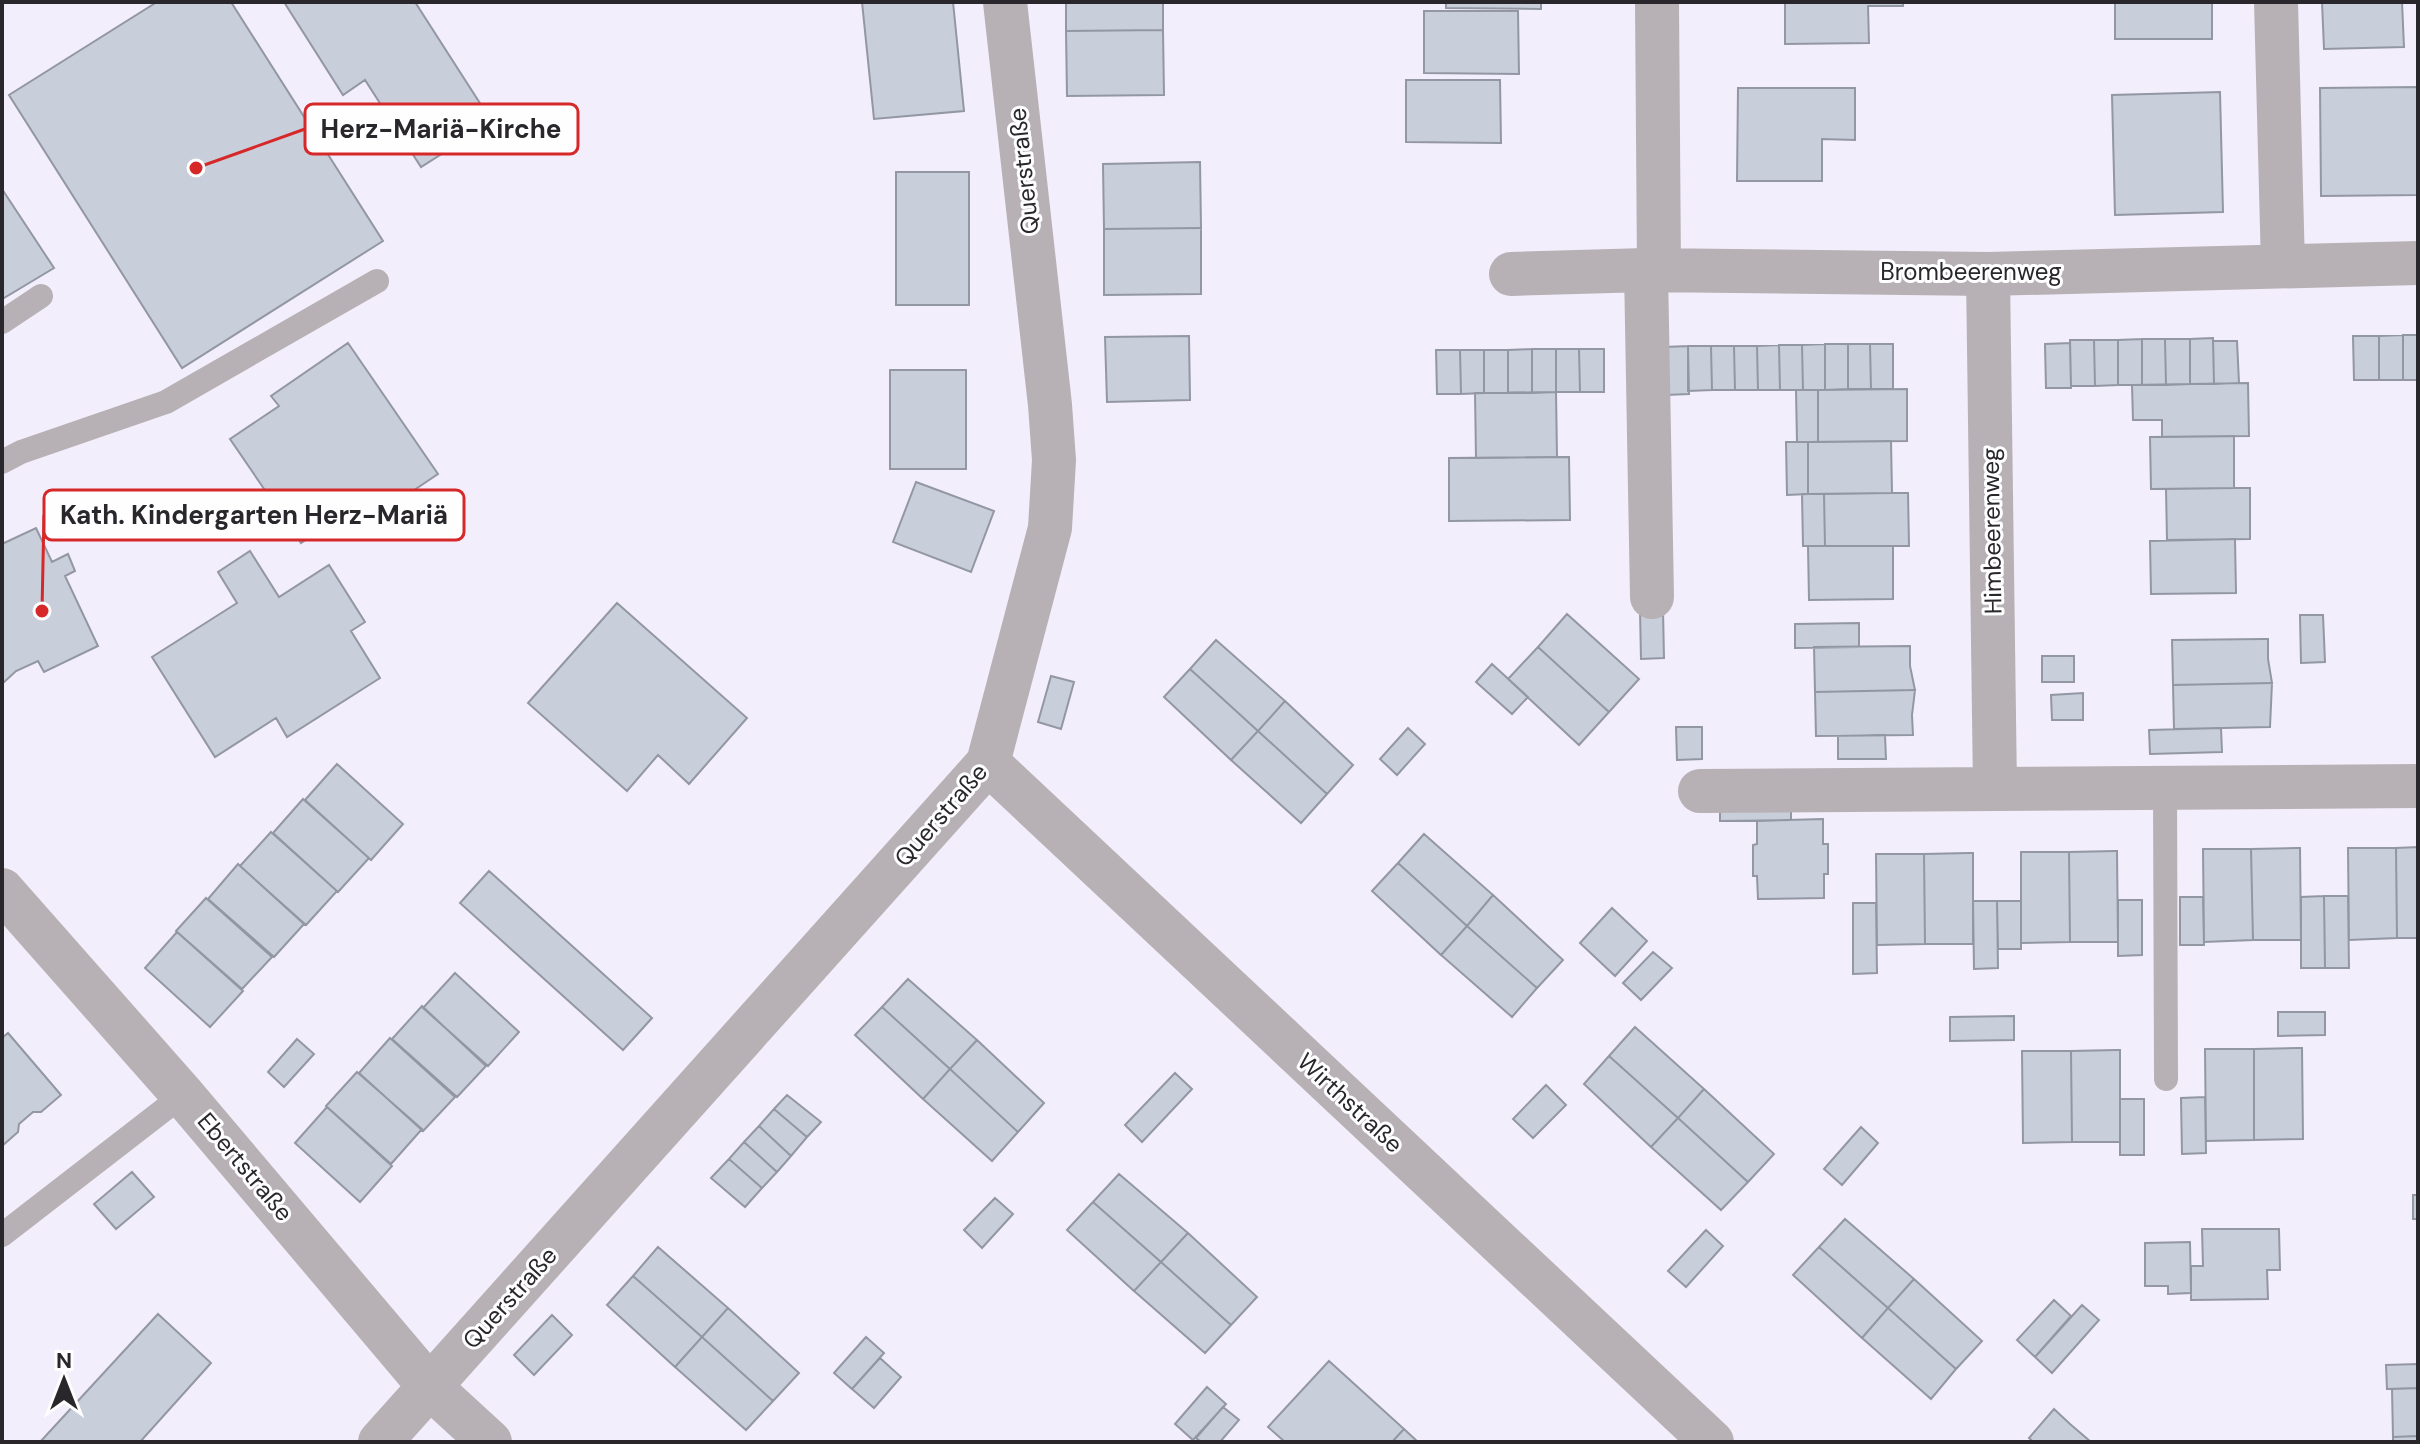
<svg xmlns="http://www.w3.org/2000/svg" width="2420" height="1444" font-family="'DM Sans',sans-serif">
<rect width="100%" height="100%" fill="#f3eefb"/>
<path fill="#c9cedb" stroke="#9297a3" stroke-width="2" d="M157 2H231L383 241 182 368 9 95Z
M284 2H415L492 122 421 167 365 80 343 95Z
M862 2H953L964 111 874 119Z
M1066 2H1163V30L1066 31Z
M1446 2H1541V9L1446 8Z
M1785 2H1903V6H1868L1869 43 1785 44Z
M2115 2H2212V39H2115Z
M2322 2H2402L2404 47 2324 49Z
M1424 11H1518L1519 74 1424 73Z
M1163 30 1164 95 1067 96 1066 31Z
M1406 80H1500L1501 143 1406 142Z
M2418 87V195L2321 196 2320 88Z
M1738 88H1855V140L1822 139V181H1737Z
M2220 92 2223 212 2115 215 2112 95Z
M1200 162 1201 228 1104 229 1103 164Z
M896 172H969V305H896Z
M2 189 54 268 4 298 2 296Z
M1201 228V294L1104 295V229Z
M2403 335H2418V380H2403Z
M2403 335V380H2379V336Z
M1189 336 1190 400 1107 402 1105 337Z
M2353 336H2379V380H2354Z
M2213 338 2214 384H2190V339Z
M2142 339H2165L2166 385H2142Z
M2142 339V385H2118V340Z
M2165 339H2190V384L2166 385Z
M2070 340H2094L2095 386H2071Z
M2094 340H2118V385L2095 386Z
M2213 341H2237L2239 383 2214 384Z
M348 343 438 474 362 525 351 508 301 543 230 439 279 406 271 396Z
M2070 343 2071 388H2046L2045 344Z
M1825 344H1848V389L1825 390Z
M1825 344V390H1803L1802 345Z
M1848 344H1870L1871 389H1848Z
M1870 344H1893V389H1871Z
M1779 345 1780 390H1758L1757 346Z
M1779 345H1802L1803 390H1780Z
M1688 346H1711L1712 390 1688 391Z
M1688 346 1689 394 1666 395 1665 347Z
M1711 346H1734L1735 390H1712Z
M1734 346H1757L1758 390H1735Z
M1532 349V393H1508V350Z
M1532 349H1556V392L1532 393Z
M1556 349H1579L1580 392H1556Z
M1579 349H1604V392H1580Z
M1436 350H1460L1461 394H1437Z
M1460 350H1484V393L1461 394Z
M1484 350H1508V393H1484Z
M890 370H966V469H890Z
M2248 383 2249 436 2162 437V420H2133L2132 385Z
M1907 389V441L1818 442V390Z
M1796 390H1818V442H1797Z
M1556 392 1557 457 1476 458 1475 393Z
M2234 436V488L2151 489 2150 437Z
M1891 441 1892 493 1808 494V442Z
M1786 442H1808V494L1787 495Z
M1569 457 1570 520 1449 521V458Z
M916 482 994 511 971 572 893 542Z
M2234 488H2250V539L2167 540 2166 489Z
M1892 493H1908L1909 546H1825L1824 494Z
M1802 494H1824L1825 546H1803Z
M36 528 52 562 68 554 75 571 65 576 98 646 44 672 38 661 16 671 2 684V544Z
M2235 539 2236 593 2151 594 2150 541Z
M1808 546H1893V599L1809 600Z
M250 551 279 597 329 565 365 622 351 631 380 678 287 737 276 718 215 757 152 657 237 603 218 572Z
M617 603 747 718 689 784 658 755 627 791 528 703Z
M1640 610H1663L1664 658 1641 659Z
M1567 614 1639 679 1609 712 1538 647Z
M2300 615H2323L2325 662 2301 663Z
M1859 623V647L1795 648V624Z
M2264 639H2268V659L2272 683 2173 685 2172 640Z
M1216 640 1285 701 1258 731 1190 669Z
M1910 646V666L1915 690 1815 692 1814 647Z
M1538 647 1609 712 1579 745 1508 679Z
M2042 656H2074V682H2042Z
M1492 664 1528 697 1512 714 1476 682Z
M1190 669 1258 731 1231 760 1164 697Z
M1051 676 1074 682 1061 729 1038 722Z
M2272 683 2270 727 2174 729 2173 685Z
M1915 690 1912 715 1913 735 1816 736 1815 692Z
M2083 693V720H2052L2051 695Z
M1285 701 1353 765 1327 794 1258 731Z
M1676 727H1702V759L1677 760Z
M1408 728 1425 744 1397 775 1380 759Z
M2221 728 2222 752 2150 754 2149 730Z
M1258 731 1327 794 1301 823 1231 760Z
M1885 735 1886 759H1838V736Z
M337 764 403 824 371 860 305 800Z
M1791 796V820L1720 821V797Z
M303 799 369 858 338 892 273 833Z
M1823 819V844H1828V874H1824V898L1758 899 1757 876H1753V845L1757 844V821Z
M271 832 337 891 306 925 240 866Z
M1424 834 1493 895 1467 926 1398 863Z
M2418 847V938H2397L2396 848Z
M2297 848H2300L2301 940H2253L2251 849Z
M2348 848H2396L2397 938 2349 940Z
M2203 849H2251L2253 940 2204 942Z
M2115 851H2117L2118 942H2070L2069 852Z
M2021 852H2069L2070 942 2021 943Z
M1970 853H1973V944H1925L1924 854Z
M1876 854H1924L1925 944 1877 945Z
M1398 863 1467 926 1441 955 1372 891Z
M238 864 304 924 274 957 208 899Z
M489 871 652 1018 623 1050 460 903Z
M1493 895 1563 960 1537 988 1467 926Z
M2324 896H2348L2349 968H2325Z
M2324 896 2325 968H2301V897Z
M2180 897H2203L2204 945H2180Z
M206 898 272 957 242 989 176 931Z
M2118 900H2142V955L2118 956Z
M1973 901H1997L1998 968 1974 969Z
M1997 901H2021V949H1998Z
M1853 903H1876L1877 973 1853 974Z
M1612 908 1647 941 1615 976 1580 943Z
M1467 926 1537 988 1512 1017 1441 955Z
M177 932 243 991 210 1027 145 968Z
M1653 952 1672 968 1641 1000 1623 983Z
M455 973 519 1032 488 1066 423 1008Z
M908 979 977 1040 950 1069 882 1007Z
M422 1006 486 1066 457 1097 392 1039Z
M882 1007 950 1069 923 1099 855 1035Z
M2278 1012H2325V1035L2278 1036Z
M2014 1016V1040L1950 1041V1017Z
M1635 1027 1704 1089 1678 1118 1609 1056Z
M8 1033 61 1095 41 1112H33L19 1124 18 1132 2 1146V1038Z
M390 1038 455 1097 423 1131 359 1073Z
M297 1039 314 1054 284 1087 268 1072Z
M977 1040 1044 1103 1018 1132 950 1069Z
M2299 1048H2302L2303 1139 2254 1140V1049Z
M2205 1049H2254V1140L2206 1141Z
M2117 1050H2120V1142H2072L2071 1051Z
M2022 1051H2071L2072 1142 2023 1143Z
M1609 1056 1678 1118 1651 1147 1584 1084Z
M950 1069 1018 1132 992 1161 923 1099Z
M357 1072 422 1129 391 1164 326 1106Z
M1175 1073 1192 1089 1142 1142 1125 1125Z
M1546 1085 1566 1105 1533 1138 1513 1119Z
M1704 1089 1774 1154 1748 1182 1678 1118Z
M787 1095 821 1122 807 1137 774 1109Z
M2205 1097 2206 1153 2182 1154 2181 1098Z
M2120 1099H2144V1155H2120Z
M327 1107 392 1166 360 1202 295 1143Z
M774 1109 807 1137 791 1156 759 1126Z
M1678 1118 1748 1182 1721 1210 1651 1147Z
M759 1126 791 1156 777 1172 744 1142Z
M1861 1127 1878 1143 1842 1185 1824 1169Z
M744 1142 777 1172 762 1188 729 1159Z
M729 1159 762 1188 745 1207 711 1178Z
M132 1172 154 1197 116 1229 94 1204Z
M1119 1174 1188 1233 1161 1262 1093 1202Z
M2413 1195H2418V1219H2413Z
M995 1198 1013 1214 982 1248 964 1230Z
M1093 1202 1161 1262 1134 1291 1067 1230Z
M1845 1219 1914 1279 1888 1308 1819 1247Z
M2202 1229H2279L2280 1270H2267L2268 1299 2191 1300V1266H2203Z
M1706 1230 1723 1246 1686 1287 1668 1271Z
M1188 1233 1257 1297 1231 1325 1161 1262Z
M2190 1242 2191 1293 2168 1294V1286H2145V1243Z
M658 1247 728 1308 702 1337 633 1276Z
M1819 1247 1888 1308 1862 1338 1793 1275Z
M1161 1262 1231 1325 1205 1353 1134 1291Z
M633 1276 702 1337 675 1367 607 1305Z
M1914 1279 1982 1341 1956 1369 1888 1308Z
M2054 1300 2071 1316 2035 1357 2017 1340Z
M2082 1305 2099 1320 2052 1373 2035 1357Z
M728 1308 799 1373 773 1401 702 1337Z
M1888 1308 1956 1369 1931 1399 1862 1338Z
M158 1314 211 1363 140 1442H40Z
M552 1315 572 1335 534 1375 514 1355Z
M702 1337 773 1401 746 1430 675 1367Z
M866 1337 884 1353 852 1389 834 1373Z
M880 1358 901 1377 874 1408 852 1389Z
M1329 1361 1404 1429 1392 1442H1285L1268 1427Z
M2418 1364V1388L2387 1389 2386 1365Z
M1207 1387 1226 1404 1193 1440 1175 1424Z
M2418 1388V1436L2393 1437 2392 1389Z
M1223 1407 1239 1420 1220 1442H1201L1196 1438Z
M2054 1409 2070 1424 2091 1442H2033L2029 1438Z
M1404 1429 1418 1442H1392Z
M2418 1436V1442H2393V1437Z"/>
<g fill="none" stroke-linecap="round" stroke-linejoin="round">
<path stroke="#b7b1b5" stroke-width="24" d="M2 322 41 296
M2 462 21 452 166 402 377 281
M2165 787 2166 1079
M2 1235 183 1095"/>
<path stroke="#b7b1b5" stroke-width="44" d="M1657 2 1659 270
M2276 2 2283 266
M1646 270 1652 597
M1511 274 1646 270 1988 274 2418 263
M1988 274 1995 789
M988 763 1712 1442
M1700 791 2418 786
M2 890 183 1095 430 1387 490 1442
M380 1442 988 763 1050 528 1054 460 1050 405 1005 2"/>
</g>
<g text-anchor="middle" stroke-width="6" stroke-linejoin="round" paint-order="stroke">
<g font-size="24" fill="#29272c" stroke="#fefefe">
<text transform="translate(1024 171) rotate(-96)" y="8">Querstraße</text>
<text x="1971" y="280">Brombeerenweg</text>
<text transform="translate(1992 531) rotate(-91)" y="8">Himbeerenweg</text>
<text transform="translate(941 815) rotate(-49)" y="8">Querstraße</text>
<text transform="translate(1350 1103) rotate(43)" y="8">Wirthstraße</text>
<text transform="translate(245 1167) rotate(50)" y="8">Ebertstraße</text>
<text transform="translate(510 1298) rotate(-48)" y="8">Querstraße</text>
</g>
</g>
<path fill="none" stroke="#d62828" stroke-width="3" d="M196 168L305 129M42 611L44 515"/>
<g fill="#d62828" stroke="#fefefe" stroke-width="3">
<circle cx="196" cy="168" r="8"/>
<circle cx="42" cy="611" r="8"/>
</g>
<g fill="#fefefe" stroke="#d62828" stroke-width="3">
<rect x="305" y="104" width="273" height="50" rx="8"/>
<rect x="44" y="490" width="420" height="50" rx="8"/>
</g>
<g font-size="26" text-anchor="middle" font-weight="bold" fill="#29272c">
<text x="441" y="138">Herz-Mariä-Kirche</text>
<text x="254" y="524">Kath. Kindergarten Herz-Mariä</text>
</g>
<rect width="2420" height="1444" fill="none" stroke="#29272c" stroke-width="8"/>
<g transform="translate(64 1380)" stroke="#fefefe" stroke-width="6" paint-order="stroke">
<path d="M0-6L14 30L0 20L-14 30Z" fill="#29272c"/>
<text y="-12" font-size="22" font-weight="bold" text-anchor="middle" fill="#29272c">N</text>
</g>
</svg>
